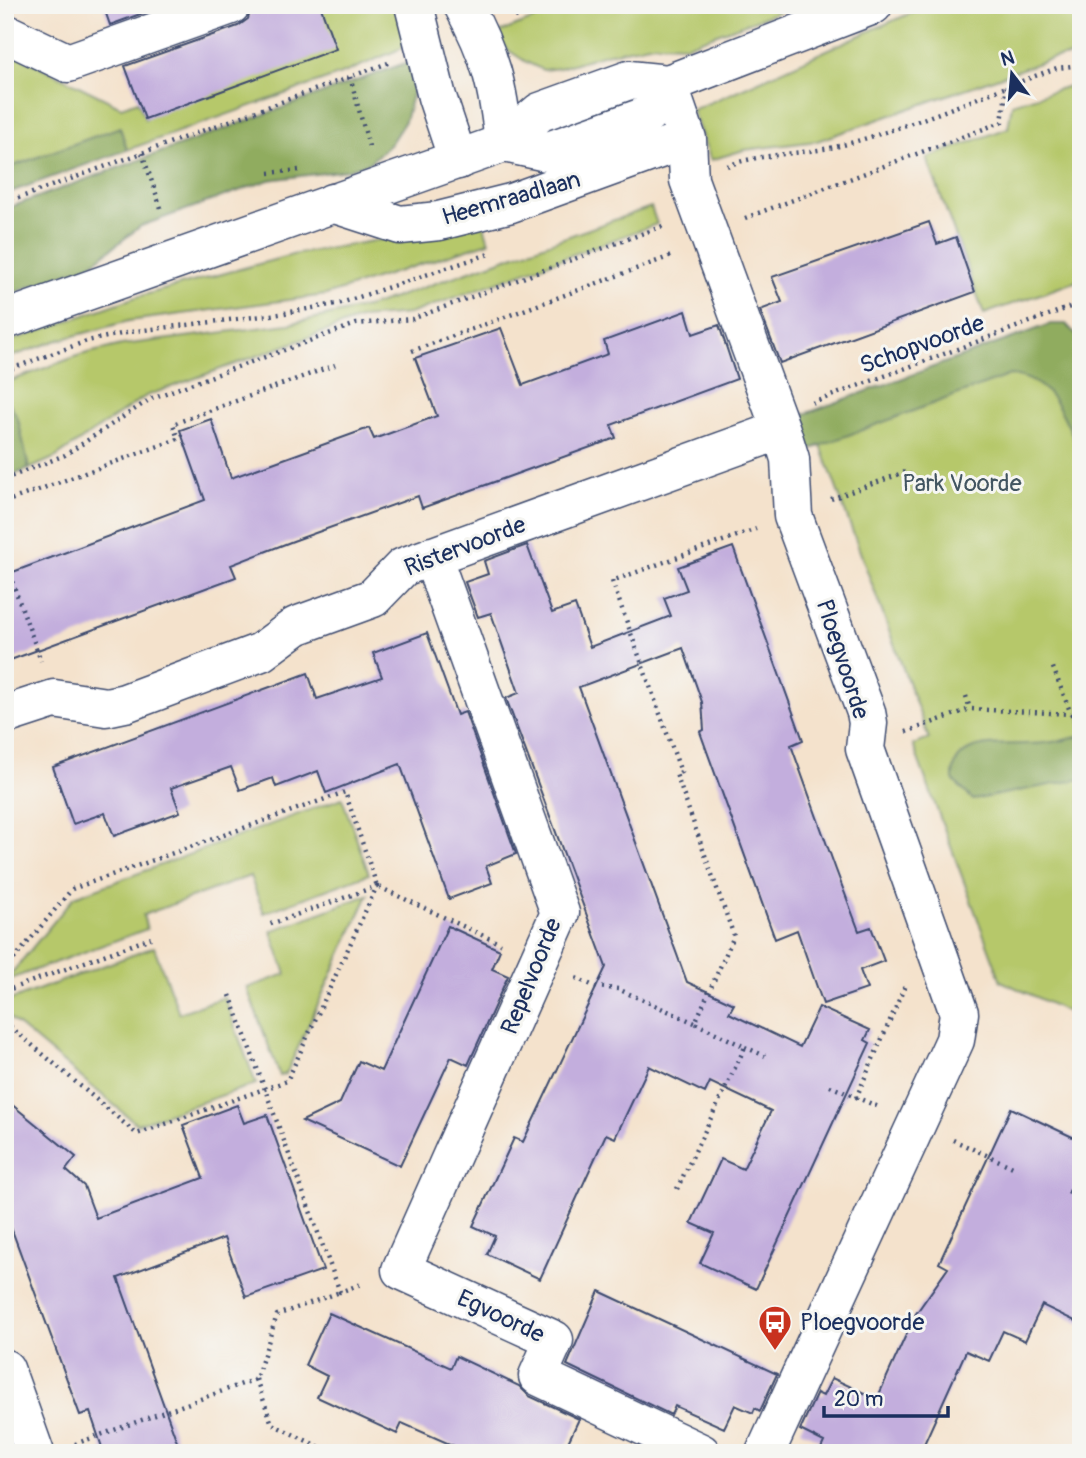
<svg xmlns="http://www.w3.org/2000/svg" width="1086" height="1458" font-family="Pangolin,sans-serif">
<rect width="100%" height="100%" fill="#f6f6f2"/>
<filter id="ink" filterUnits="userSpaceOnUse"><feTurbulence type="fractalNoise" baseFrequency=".0143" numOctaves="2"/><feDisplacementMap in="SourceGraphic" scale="14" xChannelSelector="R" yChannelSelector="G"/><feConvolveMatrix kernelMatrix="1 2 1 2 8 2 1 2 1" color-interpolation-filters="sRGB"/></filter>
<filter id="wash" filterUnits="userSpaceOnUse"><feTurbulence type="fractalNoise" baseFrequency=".00686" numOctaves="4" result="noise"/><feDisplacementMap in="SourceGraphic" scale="28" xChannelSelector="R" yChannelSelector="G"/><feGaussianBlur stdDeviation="1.57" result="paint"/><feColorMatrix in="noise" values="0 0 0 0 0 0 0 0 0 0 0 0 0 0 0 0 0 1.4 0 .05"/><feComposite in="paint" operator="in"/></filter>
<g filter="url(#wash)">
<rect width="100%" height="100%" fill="#f4e2cc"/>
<path fill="#b6c86b" stroke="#687c64" stroke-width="2" d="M320 5H396L407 46 344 73 127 150 120 128 5 169V49L121 107 138 101 145 119Z
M571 5H797L687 45 654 44 605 54 560 68 543 70 526 62 508 50 495 34Z
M931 5H1081V55L1053 58 817 141 744 150 711 160 692 110C773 77 850 37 931 5Z
M1075 84 1081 85 1080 280 984 314 927 158 1008 128 1012 104Z
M651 207 657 224 409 314 362 318 146 396 56 457 29 469 18 419 5 395V383L80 355 122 345 289 324 371 306Z
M483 222 489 242 326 295 129 321 55 341 5 359V343L133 298 292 255Z
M1051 324H1066L1077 336 1081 345V1018L1001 981 913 745 929 739 821 446 811 449 799 416Z
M342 798 369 874 264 913 250 876 143 915 147 929 5 981 74 897Z
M368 895 286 1074 280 1076 247 988 286 974 271 931Z
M154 947 179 1013 224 997 256 1084 137 1124 5 1014V1002Z"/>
<path fill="#90ac5f" stroke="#566e5e" stroke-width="2" d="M411 61 413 92 405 121 390 144 369 163 347 170 269 180 141 226 90 265 5 296V209Z
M120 127 127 150 5 194V169Z
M1051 324H1066L1077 336 1081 345V453C1063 417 1054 379 1010 375L811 449 799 416Z
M5 395 18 419 29 469 5 478Z
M1081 736V779L973 800 953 780C951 739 996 745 1025 744 1044 744 1063 741 1081 736Z"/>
<g id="blocks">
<path fill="#c3aedd" d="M103 5H165L110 25Z
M252 5H320L336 49 145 119 125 66 238 26 248 19Z
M929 222 937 244 956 237 975 292 780 363 760 310 782 302 772 277Z
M686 311 693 334 719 325 737 379 611 425 616 438 422 508 418 496 293 541 231 565 236 577 5 662V575L205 500 180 430 211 419 231 478 369 428 374 439 437 416 415 358 501 328 523 385 608 354 604 341Z
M527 545 552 613 575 605 590 647 671 616 664 598 687 590 678 567 733 547 803 740 791 745 836 870 859 931 871 927 884 961 860 970 867 989 823 1004 797 930 775 939 700 732 704 730 702 702 683 648 579 687 687 982 734 1004 729 1013 800 1047 819 1007 870 1030 865 1040 870 1043 756 1289 700 1263 714 1233 691 1223 721 1159 743 1169 771 1111 710 1082 705 1093 649 1066 615 1138 606 1134 540 1279 487 1254 495 1236 473 1226 514 1138 523 1142 606 967 506 698 519 693 491 613 478 617 465 582 488 574 484 561Z
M427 633 457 715 465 712 516 854 486 866 492 883 449 899 400 764 326 793 318 771 276 787 273 778 240 790 231 767 171 788 180 812 114 836 105 813 73 824 53 767 308 673 317 699 382 677 373 653Z
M448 926 500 950 492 969 508 976 468 1065 451 1057 400 1166 302 1121 340 1103 359 1061 381 1071Z
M5 1099 76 1157 66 1170 84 1186 96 1218 203 1178 183 1125 237 1105 244 1123 267 1115 323 1270 246 1297 224 1238 118 1278 181 1453H104L90 1412 80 1415 5 1211Z
M1011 1108 1081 1141V1161L1074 1178 1081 1181V1324L1042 1305 1025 1341 1003 1331 989 1361 966 1351 920 1453H819L824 1442 800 1430 817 1393 823 1396 832 1378 877 1399 915 1315 948 1268 939 1263Z
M599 1291 777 1374 760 1411 755 1408 753 1413 735 1405 724 1428 675 1406 671 1415 567 1365Z
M329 1313 451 1368 456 1356 519 1386 529 1396 579 1419 563 1453H470L402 1423 397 1434 317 1397 327 1376 305 1365Z"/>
</g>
</g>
<g filter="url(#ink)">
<use href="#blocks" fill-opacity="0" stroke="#3c4a6e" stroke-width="2"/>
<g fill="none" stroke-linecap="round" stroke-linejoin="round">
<defs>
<path id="minor" d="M414 5 437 97 458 160
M463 5C491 56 498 86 504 143
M5 33 68 63 231 5
M668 84 687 139 689 180 781 430 790 459 793 516 866 712 868 723 865 749 959 1013 955 1040 765 1453
M332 203 400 225 439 221 511 203 687 139
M432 556 560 913 401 1270 554 1340 538 1376 701 1453
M5 715 54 699 106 707 125 703 261 652 296 626 373 598 403 567 781 430
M5 1369 35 1453"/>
<path id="major" d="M504 143 546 152 644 117 657 105 668 84
M5 320 504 143 540 112 629 80 668 84 873 5"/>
</defs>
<use href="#minor" stroke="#3c4a6e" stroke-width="41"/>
<use href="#major" stroke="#3c4a6e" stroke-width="41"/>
<path stroke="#3c4a6e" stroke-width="4.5" stroke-dasharray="2 5" stroke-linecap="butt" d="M515 17 547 5
M350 77 370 150
M142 153 162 211
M727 166C764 152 805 155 843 145 916 125 987 93 1057 68L1081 65
M269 173 299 170
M5 203 388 63
M745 218 1002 122 1007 86
M412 351 674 255
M5 371 87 341 136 331 279 314 341 303 489 254
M812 403 1081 303
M5 479 65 455 152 398 356 324 412 319 663 226
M831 499 908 471 915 488
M5 502 178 439 173 424 335 365
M5 562 41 661
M966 696 970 709
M906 732 970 709 1071 714 1052 665
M5 970 72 889 345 792 377 886 501 944
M576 978 596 987 618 989 695 1023 734 936 676 774 681 772 612 581 756 529
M5 991 151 938
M230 995 340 1292 364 1283
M5 1022 137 1134 287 1081 377 886 268 925
M745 1047 765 1056
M830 1086 881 1108
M856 1098 905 986
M953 1140 1015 1168
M677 1189 745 1047 695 1023
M1068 1191 1081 1197
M256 1379 272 1424 332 1453
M75 1444 256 1379 277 1315 340 1292"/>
<use href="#minor" stroke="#fff" stroke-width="38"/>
<use href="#major" stroke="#fff" stroke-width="38"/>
</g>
</g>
<defs>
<symbol id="bus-pin" viewBox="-11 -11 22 30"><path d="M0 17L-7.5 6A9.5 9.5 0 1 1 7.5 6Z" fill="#c8321e" stroke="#f6f6f2"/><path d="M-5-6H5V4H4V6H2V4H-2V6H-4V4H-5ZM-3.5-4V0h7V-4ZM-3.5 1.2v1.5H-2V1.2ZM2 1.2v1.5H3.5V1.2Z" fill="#fff"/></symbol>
</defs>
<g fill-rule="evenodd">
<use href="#bus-pin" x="756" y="1303" width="38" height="52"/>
</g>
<g text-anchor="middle" stroke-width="6" stroke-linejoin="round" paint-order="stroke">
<g font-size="24" fill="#1b2f5e" stroke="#f6f6f2">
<text transform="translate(511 198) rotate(-16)" y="8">Heemraadlaan</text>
<text transform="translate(922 344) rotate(-20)" y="8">Schopvoorde</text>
<text transform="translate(465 546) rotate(-21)" y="8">Ristervoorde</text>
<text transform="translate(843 659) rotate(72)" y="8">Ploegvoorde</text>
<text transform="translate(531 976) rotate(-68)" y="8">Repelvoorde</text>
<text transform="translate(501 1316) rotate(25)" y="8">Egvoorde</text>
</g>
<g font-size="24" fill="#425561" stroke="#f6f6f2">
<text x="962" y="491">Park Voorde</text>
</g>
<g font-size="24" fill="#1b2f5e" stroke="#f6f6f2" text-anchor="start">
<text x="800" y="1330">Ploegvoorde</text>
</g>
</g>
<rect width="1086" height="1458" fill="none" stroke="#f6f6f2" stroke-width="28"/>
<g transform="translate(1012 74) rotate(344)" stroke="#f6f6f2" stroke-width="5" paint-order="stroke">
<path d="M0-5L12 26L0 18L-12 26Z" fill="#1b2f5e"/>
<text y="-10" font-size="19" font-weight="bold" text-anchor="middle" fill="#1b2f5e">N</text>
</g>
<path d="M824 1406v10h124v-10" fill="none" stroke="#1b2f5e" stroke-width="3.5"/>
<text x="834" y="1406" font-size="21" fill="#1b2f5e" stroke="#f6f6f2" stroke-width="5" paint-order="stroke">20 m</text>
</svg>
